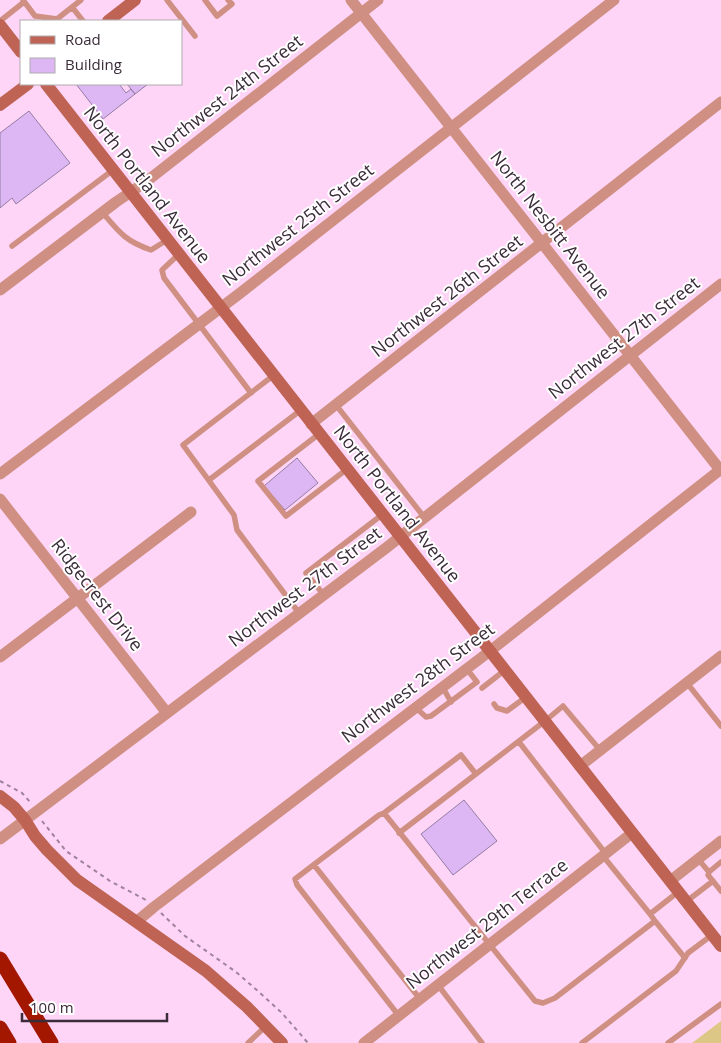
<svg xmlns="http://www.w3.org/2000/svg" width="721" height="1043" font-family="'Open Sans',sans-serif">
<rect width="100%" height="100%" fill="#fed5f7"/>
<path fill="#dcc787" d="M721 1021V1043H692Z"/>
<path fill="#dcb7f4" stroke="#947da4" d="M76 84H119L126 93 131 89 135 94 103 119Z
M127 84H148L135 94Z
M29 111 70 163 16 204 12 198 0 208V133Z
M297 458 318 483 285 510 264 486Z
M464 800 497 841 453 875 421 834Z"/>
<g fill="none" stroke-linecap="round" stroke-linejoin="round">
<path stroke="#a0839b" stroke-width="2" stroke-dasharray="4 4" stroke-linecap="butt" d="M0 781 22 793 30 802
M42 821 66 851 110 881 146 900
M161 913 185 936 236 972 259 992 282 1013 308 1043"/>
<path stroke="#cf9083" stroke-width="5.5" d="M23 0 35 16 57 19 81 0
M167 0 195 36
M205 0 217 16 232 4 228 0
M72 7 83 21
M0 21 24 2
M102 212C119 232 125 241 151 250L167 240
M12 246 113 170
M179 254 162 270 164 278 251 393
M274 375 183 445 234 515 237 530 299 613
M336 405 424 517
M319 434 258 481 286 516 347 469
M209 480 301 410
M324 595 306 573 383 514
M687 683 721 726
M442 686 451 702
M482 688 505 670
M494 704 497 708 507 711 526 697
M415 707 426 717 431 716 477 682 466 668
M519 742 606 854
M384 813 461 755 476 774
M399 833 545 721 563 706 600 750
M603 856 650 914 678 892
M698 859 709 872
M721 862 709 872 708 875 721 891
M314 865 420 999
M687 901 713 881
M655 921 685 958
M438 985 482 1043
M399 1016 297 885 295 879 379 815 384 813 535 1001 543 1003 555 998 655 921 650 914
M248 1043 266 1026
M582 1043 676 971 688 953 712 935
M668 1043 721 1004"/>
<path stroke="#cf9083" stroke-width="11" d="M351 0 721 471
M0 290 116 202 147 181 378 0
M311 424 721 102
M0 474 239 294 614 0
M0 499 167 713
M0 657 191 512
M580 766 721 656
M0 839 386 548 721 284
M670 881 721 841
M136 922 154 907 490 651 721 469
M364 1043 632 833"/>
<path stroke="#bf6454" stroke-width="12" d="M108 21 135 0
M0 25 21 52
M46 84 721 946
M0 105 28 84
M0 796 14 807 25 820 35 836 47 850 77 880 206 971 247 1007 282 1043"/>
<path stroke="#a31700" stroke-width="15" d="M0 959 51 1043
M0 1028 9 1043"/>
</g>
<g text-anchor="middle" stroke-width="4" stroke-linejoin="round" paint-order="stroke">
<g font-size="18" fill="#3b2c39" stroke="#fff">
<text transform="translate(227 96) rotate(-38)" y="6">Northwest 24th Street</text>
<text transform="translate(147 185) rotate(52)" y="6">North Portland Avenue</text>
<text transform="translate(298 225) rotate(-38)" y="6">Northwest 25th Street</text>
<text transform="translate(550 225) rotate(52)" y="6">North Nesbitt Avenue</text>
<text transform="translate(447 296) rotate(-38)" y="6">Northwest 26th Street</text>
<text transform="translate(624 338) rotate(-38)" y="6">Northwest 27th Street</text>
<text transform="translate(397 504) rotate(52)" y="6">North Portland Avenue</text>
<text transform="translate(305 587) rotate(-37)" y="6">Northwest 27th Street</text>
<text transform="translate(97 595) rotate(52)" y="6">Ridgecrest Drive</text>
<text transform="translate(418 683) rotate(-37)" y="6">Northwest 28th Street</text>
<text transform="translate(487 924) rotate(-38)" y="6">Northwest 29th Terrace</text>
</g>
</g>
<rect x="20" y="20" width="162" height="65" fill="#ffffff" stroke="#b1abb0"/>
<rect x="30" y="36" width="25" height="8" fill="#bf6454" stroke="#b1abb0"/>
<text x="65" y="45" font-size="15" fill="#3b2c39">Road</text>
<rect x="30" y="58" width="25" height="15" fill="#dcb7f4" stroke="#b1abb0"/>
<text x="65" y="70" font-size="15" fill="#3b2c39">Building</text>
<path d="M22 1013v8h145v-8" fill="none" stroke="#3b2c39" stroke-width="2.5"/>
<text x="30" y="1013" font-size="15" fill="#3b2c39" stroke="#ffffff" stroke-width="4" paint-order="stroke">100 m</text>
</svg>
